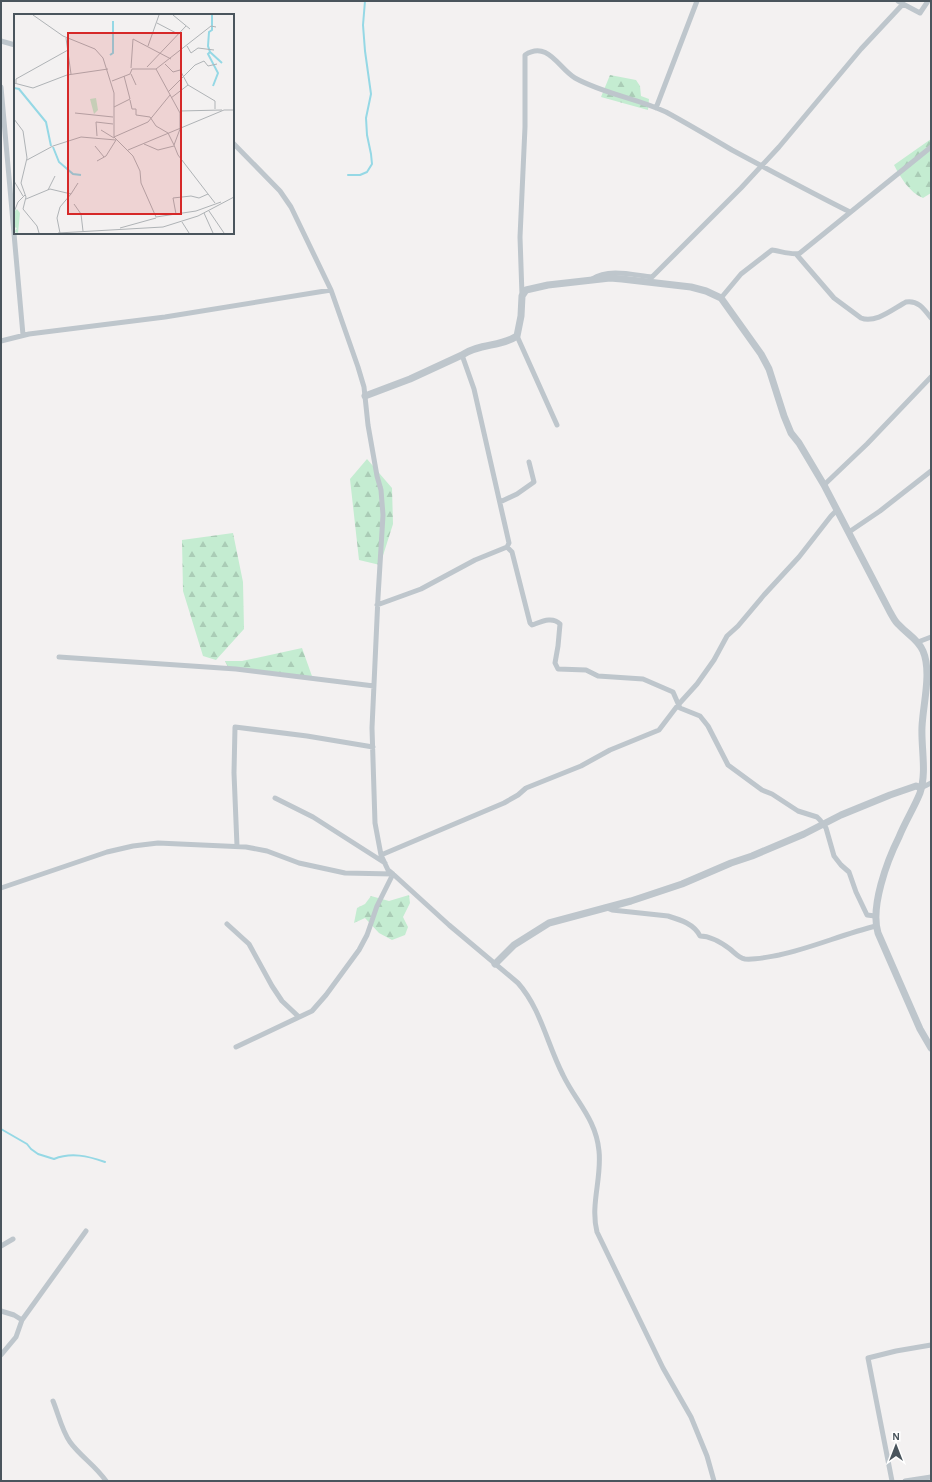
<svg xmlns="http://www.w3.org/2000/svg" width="932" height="1482" font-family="'Alegreya Sans',sans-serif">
<defs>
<pattern id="forest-firs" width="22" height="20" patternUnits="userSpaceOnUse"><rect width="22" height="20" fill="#c4ecd1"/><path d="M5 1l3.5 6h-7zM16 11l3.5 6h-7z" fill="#aaccb6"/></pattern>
</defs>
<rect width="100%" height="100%" fill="#f3f1f1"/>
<path fill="url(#forest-firs)" d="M610 75 636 80 640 86 641 96 649 99 648 110 601 97Z
M931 139V193L923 198C909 192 901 178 894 165Z
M367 459 392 488 393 524 380 565 359 560 350 479Z
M233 533 243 582 244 629 216 660 203 656 183 591 182 540Z
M302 648 313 679 229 669 225 661H242Z
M409 895 410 903 403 917 408 927 405 935 392 940 379 933 365 918 354 923 357 908 365 904 371 896 389 901Z"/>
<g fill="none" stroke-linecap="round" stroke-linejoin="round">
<path stroke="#95d8e5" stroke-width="2" d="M348 175H360L367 172 372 164 371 154 367 135 366 118 371 94 365 51 363 25 365 1
M1 1129 27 1144 31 1149 38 1154 54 1159C71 1152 88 1156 105 1162"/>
<path stroke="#bec6cc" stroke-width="5" d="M898 1 903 4
M1 41 15 45
M1 87 23 335
M656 108 697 1
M233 143 280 191 291 207 331 290 358 367 364 387 368 425 377 476 381 490 383 515 378 597 372 728 375 823 381 855 388 870 393 874 449 925 518 983C541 1009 547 1044 563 1075 576 1102 596 1119 599 1151 602 1178 590 1205 597 1232L663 1368 691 1417 707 1456 714 1481
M797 255 834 298 861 318C875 324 893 309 906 302 918 300 924 309 931 318
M592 279C609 268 633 275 652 277L741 188 779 147 861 49 903 4 920 13 928 1
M522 295 520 237 525 127V55C548 40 559 69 575 78 604 94 636 98 666 112 688 124 710 137 732 150 771 171 810 192 850 212
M721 298 741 274 772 250C780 251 794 256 800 253L931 147
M517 336 557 425
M1 341 29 334 165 317 331 290
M824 485 867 444 931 377
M500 502 517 494 534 482 529 462
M849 532 880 511 931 471
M507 547 512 552 530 623 532 625C541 622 552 616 560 624L558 646 555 663 558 669 586 670 598 676 643 679 673 692 680 708 700 716 708 726 728 765 762 790 772 794 798 811 817 817 820 820 826 828 834 856 841 865 849 872 856 892 867 915 875 916
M377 605 421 589 475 560 507 547 509 543 474 389 462 355
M918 642 931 637
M59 657 236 669 374 686
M921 788 931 783
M275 798 313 817 385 863
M237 846 234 773 235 727 307 736 373 747
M381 855 504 803 518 795 526 788 581 766 610 750 659 730 678 705 697 684 714 660 727 636 738 626 764 595 799 557 831 516 837 510
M1 888 107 852 133 846 158 843 246 847 267 851 299 863 345 873 393 874 377 906 367 935 359 950 326 995 312 1011 236 1047
M607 908 612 910 668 916C681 920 694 924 700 936 710 936 722 943 730 949 735 953 739 958 745 959 756 960 768 957 779 955 812 948 843 934 876 926
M227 924 249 944 272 986 282 1001 299 1017
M1 1246 13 1239
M1 1311 14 1315 22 1320 16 1337 1 1355
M22 1320 86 1231
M53 1401C58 1413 62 1431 70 1442 80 1456 96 1466 106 1481
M892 1481 868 1358 896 1351 931 1345
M905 1481 931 1477"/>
<path stroke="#bec6cc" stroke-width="7" d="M365 396 410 379 462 355C480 343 501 347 517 336L521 316 522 296 526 290 548 285 610 278 622 279 691 287 706 291 721 298 761 354 769 369 784 416 791 433 799 443 824 485 890 612C893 617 895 622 899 625 907 634 918 639 923 651 932 672 923 704 922 727 921 748 927 772 920 793 914 808 905 822 899 837 887 861 870 907 878 933L920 1029 931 1048
M495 964 514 945 549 923 631 901 682 884 731 863 752 856 804 834 841 815 890 795 916 786 921 788"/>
</g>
<g transform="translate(14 14)">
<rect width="220" height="220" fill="#f3f1f1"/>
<path d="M82 84 84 96 80 100 76 85ZM3 195 6 199 4 219 0 218 3 214 0 213V198Z" fill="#c4ecd1"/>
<path fill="none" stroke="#95d8e5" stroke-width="2" d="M198 1V16L195 18 194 32 196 38 194 40 204 59 199 72M196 38 208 49M96 41 99 39V7M0 74 5 75 32 108 37 132M39 133 45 148 59 160 67 161"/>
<path fill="none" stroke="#afb3b6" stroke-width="1" d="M19 1 49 22 81 35 89 44 100 79V123L119 142 126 157 127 169 142 203 182 197 207 188M159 1 176 15M143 9 164 20M52 24 57 60M134 32 145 1M173 32 177 39 184 34 200 36M151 50 159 58 166 56 174 71M133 53 172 12M117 54 119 25 157 45M142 55 197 12 202 13M117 60 122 71M98 67 116 60 118 55H142L166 99V115L160 131 164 141 201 189M0 69 19 74 53 61 94 55M2 69V65L54 36M154 78 181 51 190 47 194 52 203 50M157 84 174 71 201 87V95M116 86 118 95H122V101L136 103 142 112 154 119 160 131M100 93 116 85 110 62M166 97 208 96M61 99 99 103M0 105 9 117 13 144 7 169 12 183 9 195 23 212 25 219M87 116 100 124M83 122 82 108 99 110M100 123 134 108 156 81M130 130 144 136 160 132M81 132 90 143M114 136 210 96H220M13 146 39 132 67 123 102 126 92 142 83 147M0 167 9 182M34 176 41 162M57 180 64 169M12 185 36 175 57 180 46 193 43 204 46 219M60 190 67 200 69 217M195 197 210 219M0 198 4 188 11 181M190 199 199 219M162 200 159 184 177 182 185 184 194 180M168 208 175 219M106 214 142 204M44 219 149 213 184 202 220 183"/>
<path fill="#d62828" fill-opacity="0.15" stroke="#d62828" stroke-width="2" d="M54 19H167V200H54Z"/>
<rect width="220" height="220" fill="none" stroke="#4a555d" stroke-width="2"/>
</g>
<rect width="932" height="1482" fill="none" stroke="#4a555d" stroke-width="4"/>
<g transform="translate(896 1446)" stroke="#ffffff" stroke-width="3" paint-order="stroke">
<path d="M0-3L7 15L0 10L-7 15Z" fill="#4a555d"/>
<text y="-6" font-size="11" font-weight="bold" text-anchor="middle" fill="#4a555d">N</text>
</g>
</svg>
